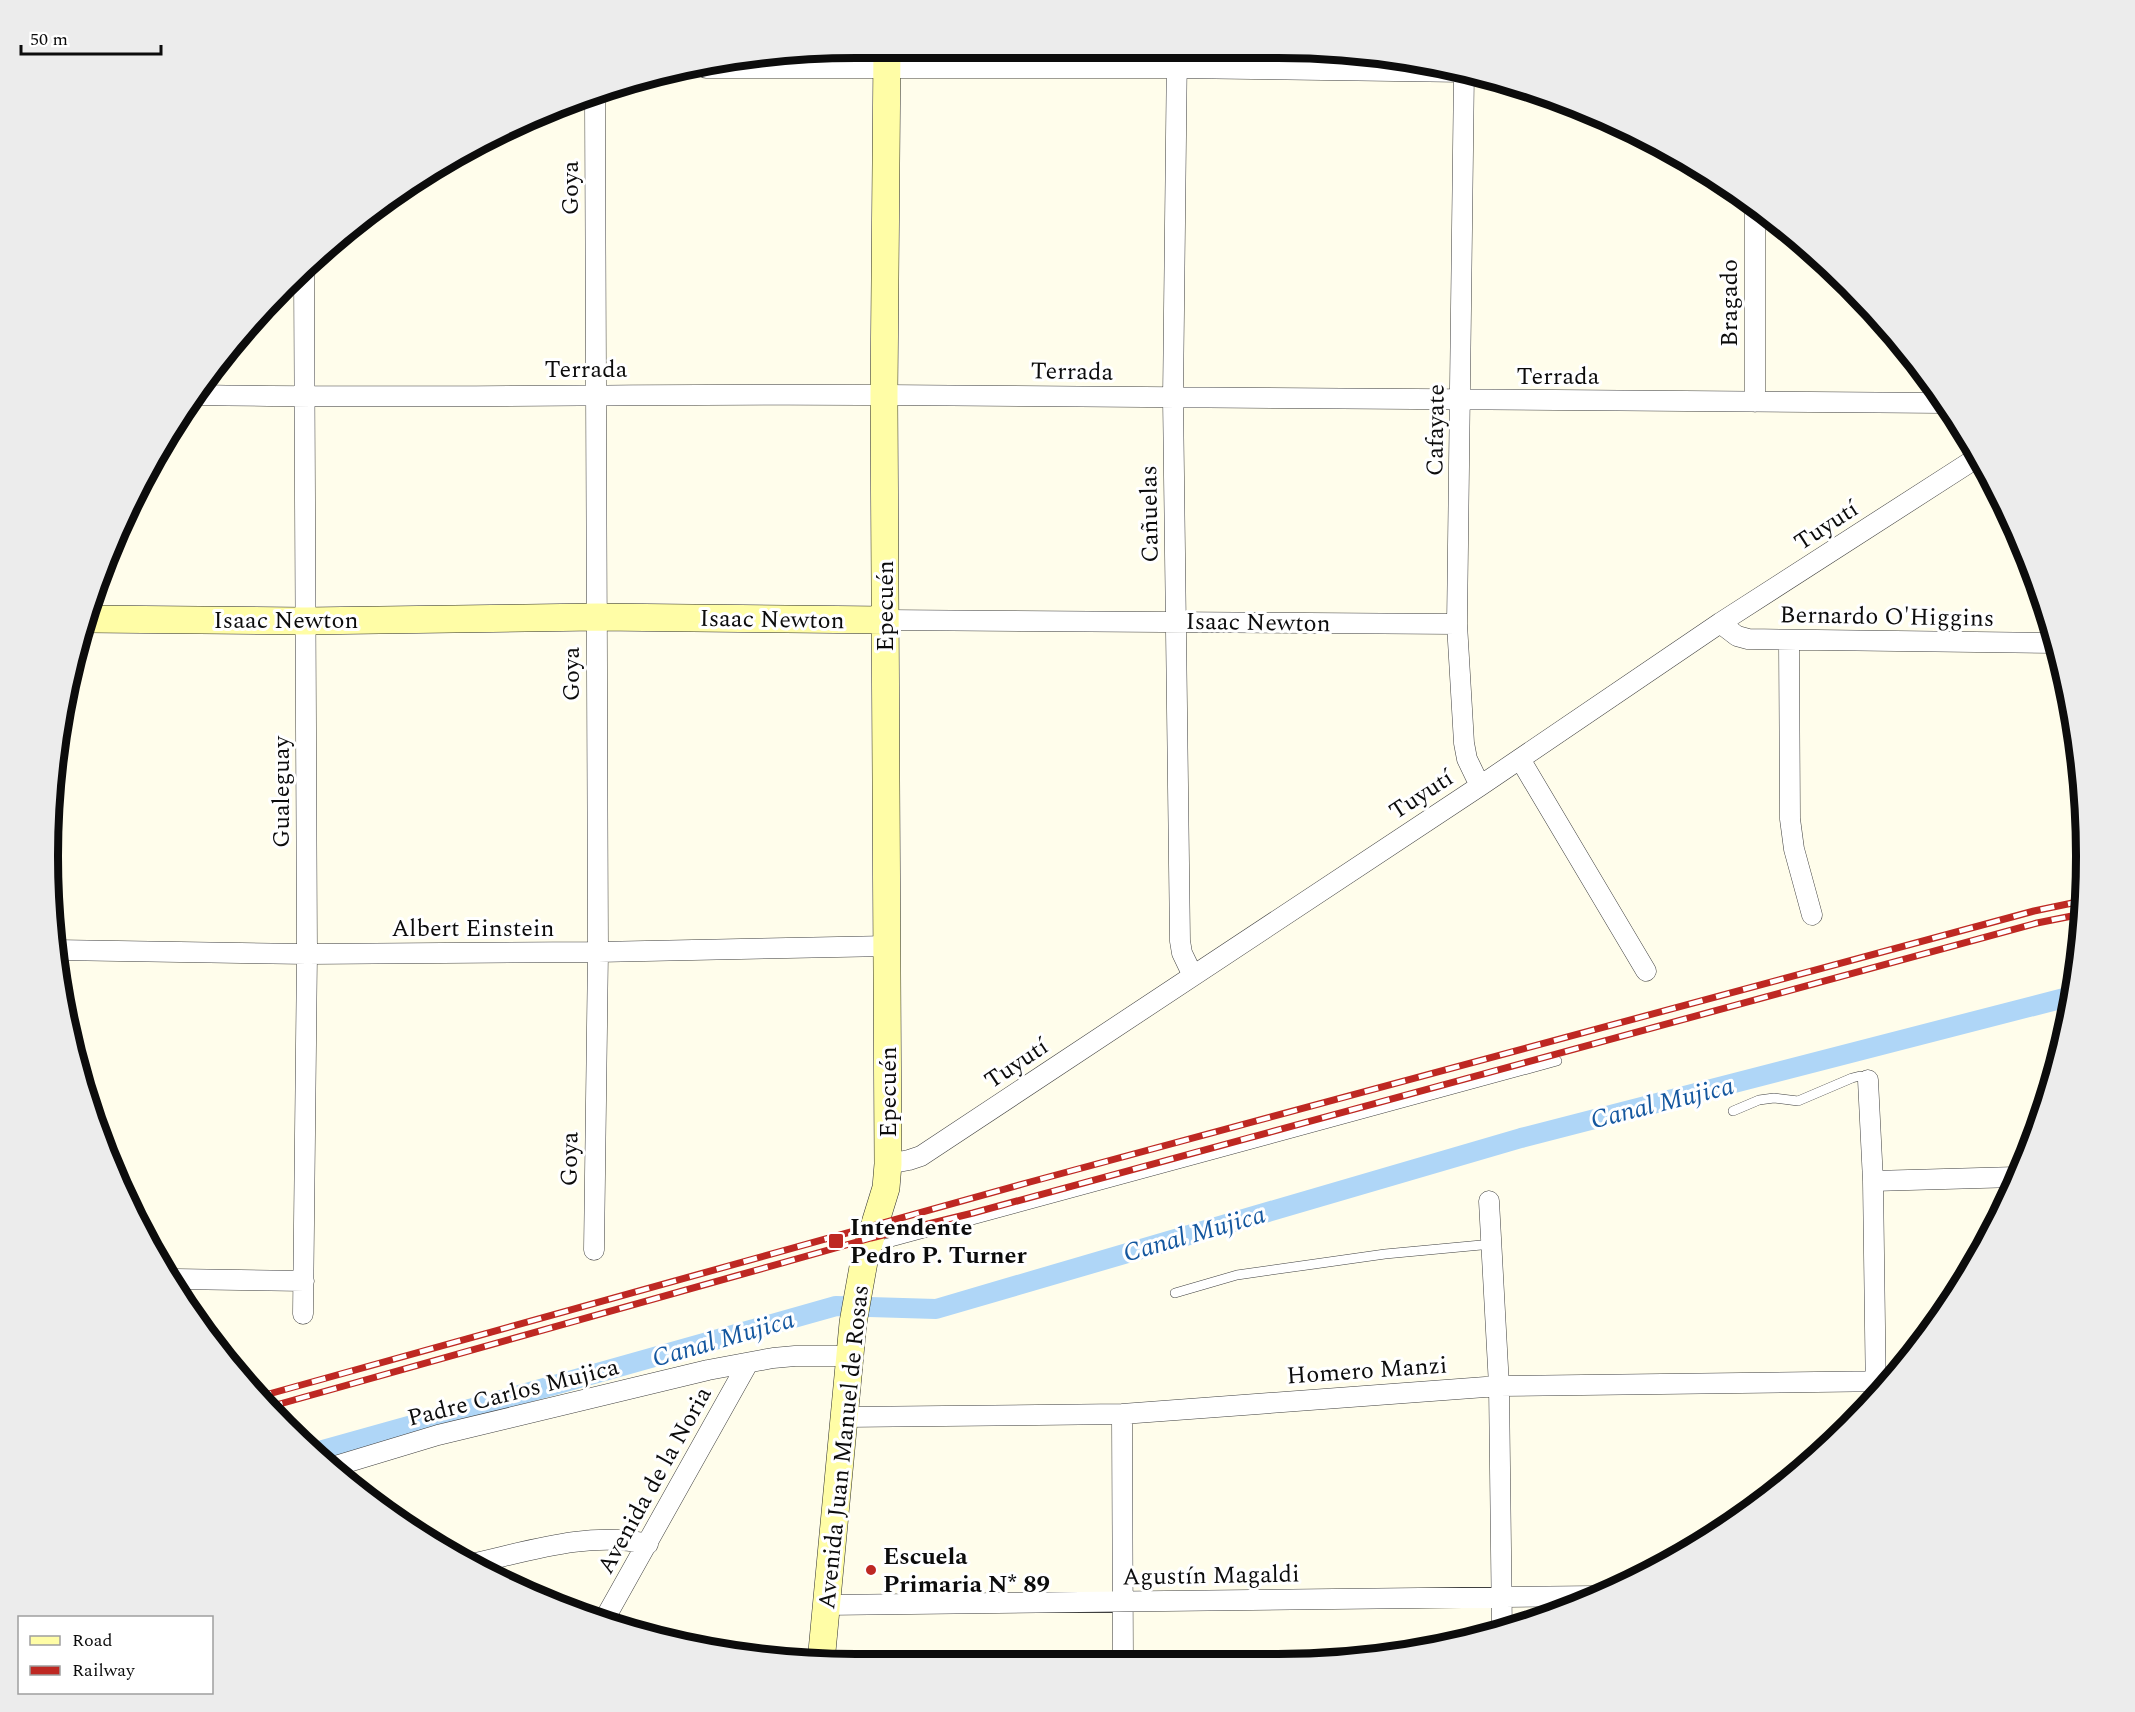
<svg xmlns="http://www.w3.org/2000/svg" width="2135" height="1712" font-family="Spectral,serif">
<rect width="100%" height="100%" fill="#fffdeb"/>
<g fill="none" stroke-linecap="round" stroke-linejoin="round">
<path stroke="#afd6f7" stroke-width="20" d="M316 1452 836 1306 936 1309 1521 1138 2072 996"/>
<defs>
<path id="lane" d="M2066 1014H2068
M1733 1111 1759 1100 1774 1098 1798 1101 1852 1078 1860 1076 1868 1080
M871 1246 884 1244 1557 1061
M1175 1293 1237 1275 1385 1254 1492 1244"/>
<path id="street" d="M1177 49 1173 398 1180 941 1182 953 1193 976
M706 68H1177L1464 72
M1464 72 1457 624 1464 743 1467 759 1480 786
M1755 205V402
M200 395C428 399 656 393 884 395 1237 397 1591 401 1944 403
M885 620 1457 624
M1720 623 1737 636 1748 639 2058 643
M1789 641 1790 819 1794 849 1812 915
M1520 759 1646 971
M57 950 307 954 598 952 888 946
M1868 1080 1873 1181 1876 1399
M888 1164 909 1160 921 1156 1480 786 1720 623 1978 457
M1873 1181 2016 1177
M1489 1201 1499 1386 1502 1631
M594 1250 598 952 595 97
M175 1279 304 1281
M303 1314 307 954 304 269
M1122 1414 1123 1662
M845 1417 1122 1414 1499 1386 1892 1381
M332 1467 438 1435 708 1370 773 1358 795 1356H851
M471 1564C530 1551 588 1531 648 1544
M826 1605 1597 1596
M604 1620 748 1363"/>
<path id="secondary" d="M87 619 305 621 597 617 885 620
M821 1662 853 1323 865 1256 886 1188 888 1164 884 395 887 48"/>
</defs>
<use href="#lane" stroke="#3f3f3f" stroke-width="10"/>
<use href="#street" stroke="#3f3f3f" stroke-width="21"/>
<use href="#secondary" stroke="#2e2e2e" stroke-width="28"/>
<use href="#lane" stroke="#fff" stroke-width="9"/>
<use href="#street" stroke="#fff" stroke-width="20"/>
<use href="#secondary" stroke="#fffda6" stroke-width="27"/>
<defs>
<path id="rail" d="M258 1397 1030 1182 2034 911 2082 901
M269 1407 871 1238 973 1213 2037 923 2082 914"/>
</defs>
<use href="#rail" stroke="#be2822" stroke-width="7"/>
<use href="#rail" stroke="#fff" stroke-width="4.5" stroke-dasharray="14" stroke-linecap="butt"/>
</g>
<g fill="#be2822" stroke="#fff" stroke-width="2">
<rect x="828" y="1233" width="16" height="16" rx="3"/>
<circle cx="871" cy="1570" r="6"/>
</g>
<g text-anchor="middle" stroke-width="6" stroke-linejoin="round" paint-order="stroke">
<g font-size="24" fill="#0c0c0c" stroke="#fff">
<text transform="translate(570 188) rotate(-90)" y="8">Goya</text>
<text transform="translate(1729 303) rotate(-90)" y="8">Bragado</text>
<text x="586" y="377">Terrada</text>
<text transform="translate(1072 371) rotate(1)" y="8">Terrada</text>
<text x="1558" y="384">Terrada</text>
<text transform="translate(1435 430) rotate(-89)" y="8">Cafayate</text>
<text transform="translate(1149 514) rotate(-91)" y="8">Cañuelas</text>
<text transform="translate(1826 525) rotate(-33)" y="8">Tuyutí</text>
<text transform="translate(885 606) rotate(-90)" y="8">Epecuén</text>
<text transform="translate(1887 616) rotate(1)" y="8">Bernardo O'Higgins</text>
<text transform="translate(772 619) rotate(1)" y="8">Isaac Newton</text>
<text x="286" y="628">Isaac Newton</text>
<text transform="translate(1258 622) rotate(1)" y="8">Isaac Newton</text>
<text transform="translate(571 674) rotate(-90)" y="8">Goya</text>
<text transform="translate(281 792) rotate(-90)" y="8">Gualeguay</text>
<text transform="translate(1421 794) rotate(-33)" y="8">Tuyutí</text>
<text x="473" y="936">Albert Einstein</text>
<text transform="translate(1016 1063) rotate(-34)" y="8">Tuyutí</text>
<text transform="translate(888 1092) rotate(-90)" y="8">Epecuén</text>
<text transform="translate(569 1159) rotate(-89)" y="8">Goya</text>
<text transform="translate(1367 1370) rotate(-4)" y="8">Homero Manzi</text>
<text transform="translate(513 1392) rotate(-14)" y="8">Padre Carlos Mujica</text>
<text transform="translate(843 1447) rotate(-84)" y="8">Avenida Juan Manuel de Rosas</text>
<text transform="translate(654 1480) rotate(-61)" y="8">Avenida de la Noria</text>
<text transform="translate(1211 1575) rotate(-1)" y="8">Agustín Magaldi</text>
</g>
<g font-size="24" font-weight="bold" fill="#0c0c0c" stroke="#fff" text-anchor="start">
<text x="850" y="1235">Intendente<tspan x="850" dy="28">Pedro P. Turner</tspan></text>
<text x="883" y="1564">Escuela<tspan x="883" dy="28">Primaria N* 89</tspan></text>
</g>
<g font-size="26" font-style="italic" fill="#14579f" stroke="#fff">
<text transform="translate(1662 1102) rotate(-14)" y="9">Canal Mujica</text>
<text transform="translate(1194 1233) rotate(-16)" y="9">Canal Mujica</text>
<text transform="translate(723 1338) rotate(-16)" y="9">Canal Mujica</text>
</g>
</g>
<path d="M0 0H2135V1712H0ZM856 58H1278A798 798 0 0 1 2076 856V856A798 798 0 0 1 1278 1654H856A798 798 0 0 1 58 856V856A798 798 0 0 1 856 58Z" fill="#ececec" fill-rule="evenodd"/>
<path fill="none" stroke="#0c0c0c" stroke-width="8" d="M856 58H1278A798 798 0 0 1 2076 856V856A798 798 0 0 1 1278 1654H856A798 798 0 0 1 58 856V856A798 798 0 0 1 856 58Z"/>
<rect x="18" y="1616" width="195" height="78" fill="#ffffff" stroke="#9e9e9e" stroke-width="1.5"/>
<rect x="30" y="1636" width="30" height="9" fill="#fffda6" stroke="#9e9e9e" stroke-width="1.5"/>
<text x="72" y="1646" font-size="18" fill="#0c0c0c">Road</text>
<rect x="30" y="1666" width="30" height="9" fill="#be2822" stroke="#9e9e9e" stroke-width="1.5"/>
<text x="72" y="1676" font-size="18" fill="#0c0c0c">Railway</text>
<path d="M21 45v9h140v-9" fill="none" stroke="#0c0c0c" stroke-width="3"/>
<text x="30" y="45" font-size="18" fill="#0c0c0c" stroke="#ffffff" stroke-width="4.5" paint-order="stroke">50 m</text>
</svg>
